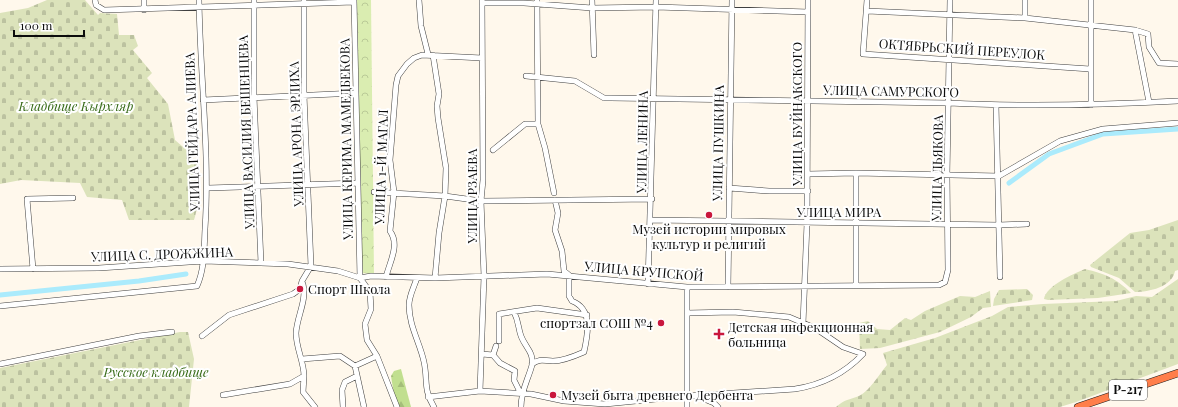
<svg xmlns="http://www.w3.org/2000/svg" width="1178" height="407" font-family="'Playfair Display',serif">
<defs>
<pattern id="forest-firs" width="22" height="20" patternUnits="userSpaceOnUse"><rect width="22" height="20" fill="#c1df8f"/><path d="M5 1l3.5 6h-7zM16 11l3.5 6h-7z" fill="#a5be7a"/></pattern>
<pattern id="cemetery-stones" width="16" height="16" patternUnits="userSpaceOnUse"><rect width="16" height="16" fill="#dce3bb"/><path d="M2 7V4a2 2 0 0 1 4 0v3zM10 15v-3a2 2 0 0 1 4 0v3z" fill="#bcc2a0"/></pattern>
<pattern id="park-crowns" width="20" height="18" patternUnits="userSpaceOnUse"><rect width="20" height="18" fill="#daedb1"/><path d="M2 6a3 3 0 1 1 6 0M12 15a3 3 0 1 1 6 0" fill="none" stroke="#baca97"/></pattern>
</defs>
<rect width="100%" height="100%" fill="#fff8ec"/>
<path fill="url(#forest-firs)" d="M401 369 411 407H396L391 376 394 371Z"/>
<path fill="url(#cemetery-stones)" d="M47 0H85L98 15 100 13 117 14 119 35H134L138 46 133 50 152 73 147 78 168 104 175 140 190 153 191 158 199 161C200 180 200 201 194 220H129L122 200 87 197 80 183 21 180 0 184V13L28 8Z
M1178 220V270L1175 271C1172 287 1149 292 1135 292L1119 278 1091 267 1090 265 1130 233 1149 230Z
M1085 269C1105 274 1116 278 1131 293L1098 298 1048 300 1044 299C1046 286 1073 274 1085 269Z
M1178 279V364L1076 402 1060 407H836C845 399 849 400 859 396 870 391 879 374 887 365L883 353 935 338 992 316 1008 307 1043 304 1116 301 1136 296 1152 297Z
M1027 289 1033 295 1032 300 993 306 994 299 999 290Z
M990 291 991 307 983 308 971 317 940 332 880 348 860 349 859 323 868 321 877 329 890 330 905 318 911 320 925 311 960 296 975 297Z
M180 332H188L194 359 189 407H0V368Z"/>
<path fill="url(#park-crowns)" d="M357 0H371L374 274 362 273Z"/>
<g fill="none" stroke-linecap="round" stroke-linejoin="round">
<path stroke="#abebfc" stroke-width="5" d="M1009 183 1049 154 1103 134 1178 129
M0 295 139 281 186 274"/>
<defs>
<path id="minor" d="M95 0 96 5 104 10 354 2
M144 0V10
M254 0V97L261 263
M354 0 360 278 370 292 371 309 365 324 367 340 377 356 397 407
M419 0 421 26 428 54
M537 0 538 124 545 148 554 193
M592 0 594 55
M867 0 863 54 1090 69
M482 3H524L592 8 656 7 808 12
M867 11 1025 18 1135 30 1148 34 1149 47 1159 63 1178 64
M1025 18V0
M1135 30 1149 102
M433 55 439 94 437 106 438 118 446 168 445 196 439 233 435 278
M526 76 575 81 604 98H611L949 103C1025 107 1102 105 1178 101
M203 100 356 93
M996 105 1000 277
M1091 105V0
M493 150 525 124H538
M808 174 856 173 999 176 1060 141 1103 129 1178 123
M208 188 358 183
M729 188 769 191H808
M374 192 445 196 481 201 652 199
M651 220 999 225 1027 224
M0 269 99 268 204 261 288 264 338 271 360 278 371 276 435 278 547 274 687 287 939 285 945 282 948 270 947 175 950 0
M33 269 27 199 73 198
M386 277C390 261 400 245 390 231L394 192 390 160 396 85 398 76 407 64 414 58 422 55 482 58
M417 278C414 287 409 296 409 305 409 326 420 343 424 362 428 381 423 389 434 407
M648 284 656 0
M856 286V173
M687 287V407
M728 287 732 0
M0 306 197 286C205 268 204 248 205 229 210 153 200 76 199 0
M514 312C519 322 518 328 521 336 525 347 534 352 532 365 528 380 521 390 521 407
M803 324 807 223 808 0
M202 336 229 315 293 294 300 289 302 281 311 266 304 95V0
M499 341V314L537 308 587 315
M482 354 493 355 500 363 515 371 514 380 521 394
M493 355 496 346
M302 359 340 356 355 366 364 407
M0 364 139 336 172 332
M532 364C540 358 544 361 553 361 564 361 575 356 584 352 588 334 593 309 572 301L569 296V275L564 271 562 251 555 230 558 213 555 200
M355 366 377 356
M304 376 303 392 315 407
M480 391 484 276 481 201 483 180 482 0
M223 395 290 384 304 376C304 362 296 348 296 333 297 316 307 301 303 284
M428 397 480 391 531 394 564 401 605 404 687 396 795 389C821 385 845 373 863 354L843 347 815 328 789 317 733 312 687 313
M699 397 714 403 718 407
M343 407 342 390 345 382 357 376"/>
<path id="highway" d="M1078 407 1178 373"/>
</defs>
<use href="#minor" stroke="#3f3f3f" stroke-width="6"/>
<use href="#highway" stroke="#1d1d1d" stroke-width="8"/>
<use href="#minor" stroke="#fff" stroke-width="5"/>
<use href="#highway" stroke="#ff7e4a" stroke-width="7"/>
</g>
<g fill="#c9173d" stroke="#fff" stroke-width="1.5">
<circle cx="709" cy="215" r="4"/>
<circle cx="300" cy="289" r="4"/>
<circle cx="661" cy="323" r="4"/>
<path d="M717 328h4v4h4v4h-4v4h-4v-4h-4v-4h4z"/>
<circle cx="553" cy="395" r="4"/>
</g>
<g text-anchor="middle" stroke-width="4" stroke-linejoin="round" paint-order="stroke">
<rect fill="#fff" stroke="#555" stroke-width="1" x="1109" y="380" width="38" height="20" rx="3"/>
<g font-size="12" font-weight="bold" fill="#0c0c0c">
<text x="1128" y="394">Р-217</text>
</g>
<g font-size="13" fill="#0c0c0c" stroke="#fff">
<text transform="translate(962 49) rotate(4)" y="5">ОКТЯБРЬСКИЙ ПЕРЕУЛОК</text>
<text transform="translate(891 91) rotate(1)" y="5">УЛИЦА САМУРСКОГО</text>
<text transform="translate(797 114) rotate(-90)" y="5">УЛИЦА БУЙНАКСКОГО</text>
<text transform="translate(192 132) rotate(-92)" y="5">УЛИЦА ГЕЙДАРА АЛИЕВА</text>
<text transform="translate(246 132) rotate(-92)" y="5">УЛИЦА ВАСИЛИЯ БЕШЕНЦЕВА</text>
<text transform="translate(296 134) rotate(-92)" y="5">УЛИЦА АРОНА ЭРЛИХА</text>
<text transform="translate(346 139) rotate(-91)" y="5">УЛИЦА КЕРИМА МАМЕДБЕКОВА</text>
<text transform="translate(642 142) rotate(-89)" y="5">УЛИЦА ЛЕНИНА</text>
<text transform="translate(718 143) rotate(-89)" y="5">УЛИЦА ПУШКИНА</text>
<text transform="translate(381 167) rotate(-88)" y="5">УЛИЦА 1-Й МАГАЛ</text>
<text transform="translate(937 168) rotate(-89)" y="5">УЛИЦА ДЬЯКОВА</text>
<text transform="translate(472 196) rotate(-90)" y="5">УЛИЦА РЗАЕВА</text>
<text x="839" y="217">УЛИЦА МИРА</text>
<text transform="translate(162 254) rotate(-2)" y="5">УЛИЦА С. ДРОЖЖИНА</text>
<text transform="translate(644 271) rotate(5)" y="5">УЛИЦА КРУПСКОЙ</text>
</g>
<g font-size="13" font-style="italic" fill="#366a17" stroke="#fff">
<text x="76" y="111">Кладбище Кырхляр</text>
<text x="156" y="377">Русское кладбище</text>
</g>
<g font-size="13" fill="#0c0c0c" stroke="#fff" text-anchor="start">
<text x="709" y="234" text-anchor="middle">Музей истории мировых<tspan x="709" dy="15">культур и религий</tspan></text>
<text x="308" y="294">Спорт Школа</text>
<text x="653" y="328" text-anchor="end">спортзал СОШ №4</text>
<text x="728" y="332">Детская инфекционная<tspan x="728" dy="15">больница</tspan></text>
<text x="561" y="400">Музей быта древнего Дербента</text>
</g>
</g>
<path d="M14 30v6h70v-6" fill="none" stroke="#0c0c0c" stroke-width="2"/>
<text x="20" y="30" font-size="12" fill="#0c0c0c" stroke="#ffffff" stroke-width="3" paint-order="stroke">100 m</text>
</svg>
